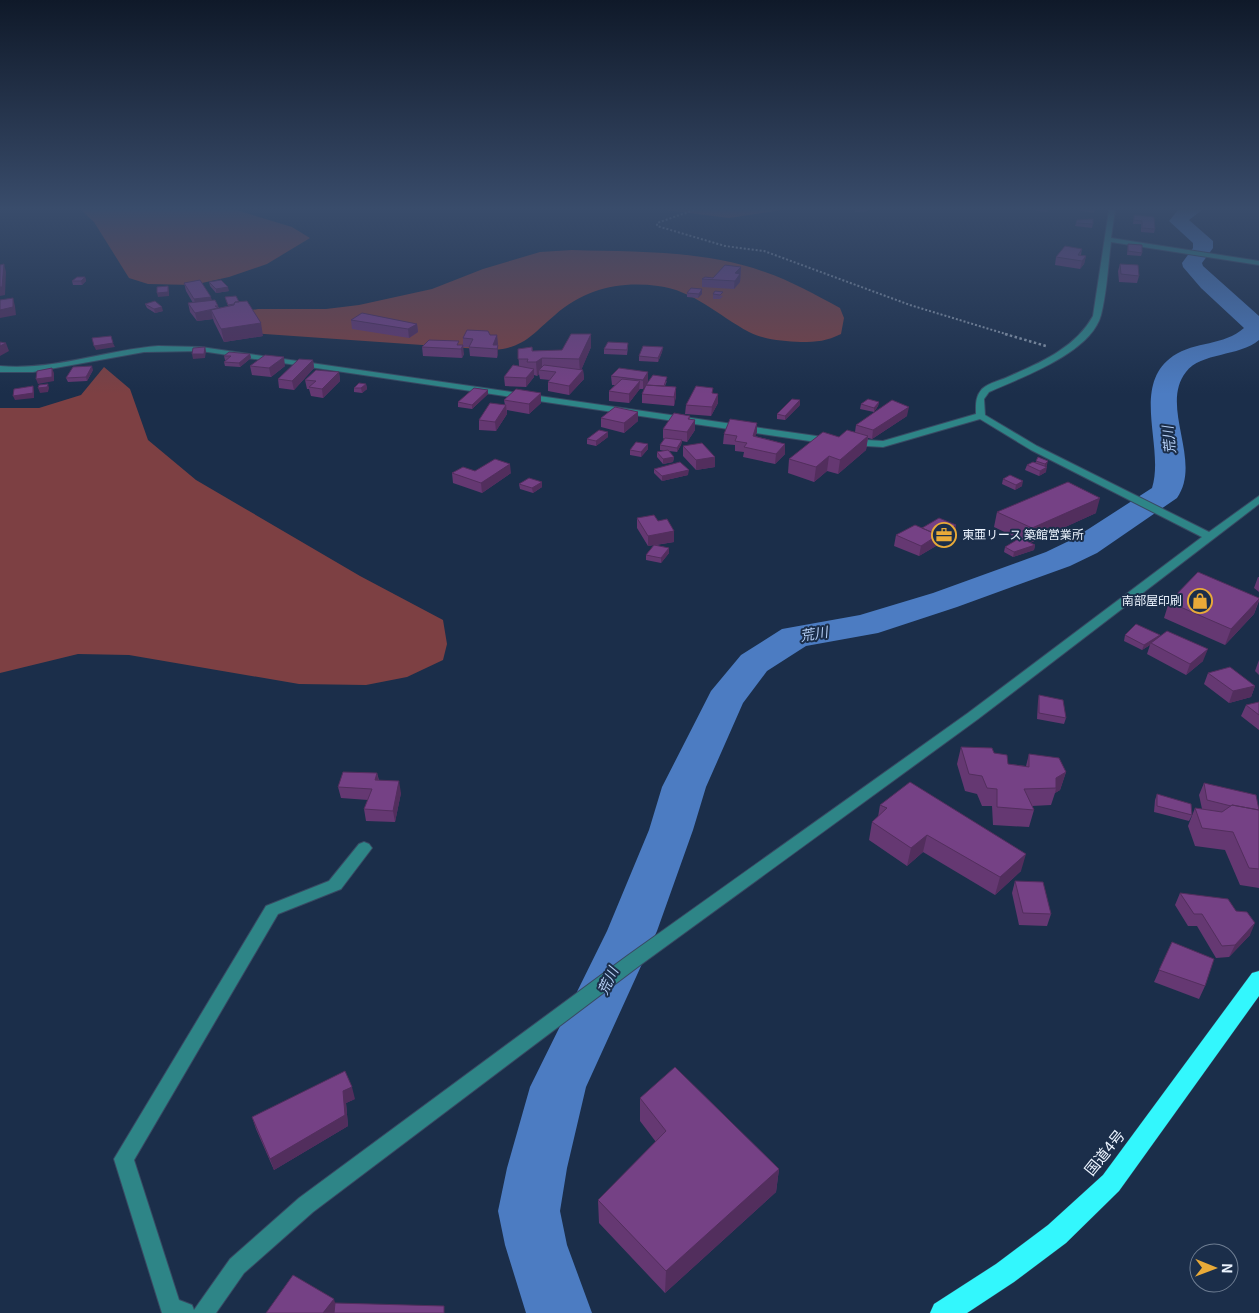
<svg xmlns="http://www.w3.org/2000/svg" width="1259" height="1313" font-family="Georgia,'Noto Sans JP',serif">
<rect width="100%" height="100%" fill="#1b2e4a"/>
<path fill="#7d4043" d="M81 210H236L292 227 310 238 267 264 229 277 193 285 148 284 129 278 94 222Z
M666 210H782L729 218Z
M572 250C636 252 704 250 765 272 791 281 816 295 840 308L844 318 841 334C827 341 817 342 801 342 783 341 765 340 749 332 719 316 693 290 658 286 619 281 585 289 555 315 532 334 526 347 494 350L251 333 239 312 258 309H326L359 305 432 289 483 269 540 252Z
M104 367 130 389 148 440 196 480 360 576 443 620 447 644 443 660 407 677 366 685 299 684 129 655 78 654 0 673V408H39L81 395Z"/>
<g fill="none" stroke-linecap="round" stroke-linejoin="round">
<path fill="#4c7cc2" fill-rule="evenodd" d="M1178 210H1202L1189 220 1213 241V248L1202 263 1203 266 1259 316V340C1239 357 1201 352 1186 372 1159 406 1203 461 1177 498L1097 553 1070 566 957 607 878 633 806 646 767 671 743 703 706 787 693 830 657 931 586 1087 567 1168 560 1211 567 1245 592 1313H526L505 1245 498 1211 507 1168 530 1087 607 931 649 830 662 787 711 691 741 655 782 629 860 615 933 593 1046 552 1073 539 1152 488C1165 447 1130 386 1173 356 1195 341 1224 346 1244 328L1201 288 1183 267 1182 263 1193 248V243L1169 221Z"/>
<defs>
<path id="minor" d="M1109 210H1115L1111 238 1259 261V265L1111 242C1108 265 1107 291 1101 315 1091 353 1022 377 989 392L984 399 985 415 1037 446 1209 532 1259 496V504L978 719 639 966 313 1212 244 1273 216 1313H162L114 1159 266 906 329 881 359 844 364 842 369 844 372 848 369 852 341 889 278 914 134 1160 179 1300 192 1305 194 1310 230 1259 299 1198 627 956 968 713 1202 537 1031 450 980 419 883 447 850 445 845 442 850 439 883 441 976 414C976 405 975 397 982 389 988 383 1002 380 1010 376 1042 362 1076 347 1093 316Z
M158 346 201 347 830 438 835 441 830 444 201 351 144 352 33 372H0V366C53 371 105 350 158 346Z"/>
<path id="highway" d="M1259 971V996L1119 1191 1066 1243 1014 1282 967 1313H930L934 1304 996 1264 1048 1225 1103 1175 1252 973Z"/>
</defs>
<use href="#minor" stroke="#384a63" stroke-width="2"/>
<use href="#highway" stroke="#384a63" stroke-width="1"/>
<path stroke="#8997aa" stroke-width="2" stroke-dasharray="2 2" stroke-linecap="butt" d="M694 210 657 223V226L725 246 764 251 910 305 1009 335"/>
<path stroke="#8997aa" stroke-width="2.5" stroke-dasharray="2.5 2.5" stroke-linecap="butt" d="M1005 334 1046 346"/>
<use href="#minor" fill="#2e8587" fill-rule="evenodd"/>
<use href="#highway" fill="#33f7fd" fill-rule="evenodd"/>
</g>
<path fill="#653872" d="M855 210H868V211L856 212Z
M1033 210H1048L1047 212Z
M1077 210H1095L1094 213Z
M1134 215 1155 229 1154 233 1141 232V224H1133Z
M1077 220 1093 224 1092 228 1075 226Z
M1128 244 1142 253 1141 256 1127 255Z
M1082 249 1081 255 1086 256 1084 264 1080 269 1055 265 1056 257Z
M1120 264 1139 276 1137 283 1119 282 1118 271Z
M741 267 740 282 734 289 702 287V279L713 278Z
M85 277 86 281 82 285H73L72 281Z
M209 282 229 291 216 293 210 286Z
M184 283 212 300 218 306 219 308 228 306 225 297 239 302 263 336 224 342 214 322 213 319 197 321 190 312 188 303H193L186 291Z
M687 293 702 294 698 298 687 297Z
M713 294 723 296 720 299H713Z
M145 304 163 311 155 313 147 308Z
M351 320 417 324 418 332 409 338 352 329Z
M490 335H497L498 353 497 358 470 356 469 347H463V338Z
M459 345 464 354 462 358 423 356 422 347Z
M532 347 533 351 562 350 591 347 581 370H583L584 379 569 395 548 391V382L550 380 540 379 539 374 537 376 534 375V377L526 387 505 386 504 377 519 366 518 349Z
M628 347 627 355 604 354V349Z
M663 347 662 352 658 362 639 361V356Z
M250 354 251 358 240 367 225 366 224 362 226 360H225L224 356Z
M313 360 314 368 294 390 279 388 278 379Z
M250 366H285L271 377 252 375Z
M93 370 87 381 68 382 66 378Z
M339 372 340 381 323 398 311 396 309 389H307L305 380Z
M611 376 648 381 643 389H640L639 390 629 403 609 401V391L615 385H612Z
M667 381 665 386 676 387V396L674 406 642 403V394Z
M366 384 367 389 362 393 354 392V388Z
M541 393V403L529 414 507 410V414L496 431 479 430V420L505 405 504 400Z
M713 393 718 394V403L711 416 685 414 686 405Z
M488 394 472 409 458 407V402Z
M879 402 878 406 874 412 860 409 861 404Z
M800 405 785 420 777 419V414Z
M638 412V421L624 433 601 427V418Z
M690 416V419L695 420V430L687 442 682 441 681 445 677 452 669 451 674 457 673 462 663 464 657 457V452L665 451 660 450V445L664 439 663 438V429Z
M907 416 872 439 868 438 866 450 838 474 827 471 814 482 788 473 789 459 839 437 855 432 856 425Z
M757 423V432L755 436 785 444V454L775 464 743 457 744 452 735 451V445L723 444 724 434Z
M608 437 596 446 587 444V439Z
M683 446 715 457V467L696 470 683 456Z
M648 449 641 457 630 455V450Z
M1038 457 1047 465 1046 467V472L1039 476 1025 470 1027 465 1036 462Z
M654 469 688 475 662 481 654 473Z
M475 471 511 473 482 493 453 483 452 473Z
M1003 479 1022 486 1015 490 1002 484Z
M542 482V487L533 493 520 489 519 484Z
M997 512 1096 513 1030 543 1035 545 1034 550 1013 557 1004 552 1005 547 1019 539 994 527Z
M637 518 658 521 674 542 656 545 669 548V553L661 563 646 560V555L654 545 648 546 637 528Z
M956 525 955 531 937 542 936 546 919 556 894 546 896 535 922 528Z
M1258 577H1259V592L1254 588Z
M1259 598V601L1254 614 1225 645 1164 618 1169 602Z
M1125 635 1159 637 1203 661 1186 675 1147 654 1150 645 1142 650 1124 641Z
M1259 660V675L1255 671Z
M1208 673 1255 686 1251 697 1229 703 1204 684Z
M1039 695 1066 718 1064 724 1037 719 1038 701Z
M1259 702V730L1241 716 1246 705Z
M961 747 994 753 1008 764 1026 766 1029 754 1066 772 1060 790 1055 793 1051 805 1032 806 1034 810 1029 827 993 825 992 806H982L977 794 965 791 957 764Z
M377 773 379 780 401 793 395 822 366 821 364 809 368 800 341 798 338 787Z
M1204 783 1259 810V888L1240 885 1225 850 1195 846 1188 826 1195 808 1202 809 1199 795Z
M1157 794 1192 815 1189 821 1154 812 1155 800Z
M880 805 1021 871 995 895 923 852 907 866 869 840 872 822 878 817Z
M1015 881 1051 914 1047 926 1019 925 1012 893Z
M1180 893 1236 911 1250 935 1229 957 1216 958 1197 926H1188L1175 905Z
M1172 942 1205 986 1199 999 1154 982Z
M640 1098 779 1169 776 1192 665 1293 599 1223 598 1200 656 1142 640 1121Z
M355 1099 346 1103 348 1126 274 1170 256 1129 252 1117Z"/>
<path fill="#522e5d" d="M1086 256 1084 264 1080 269 1082 261Z
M4 264 6 272 5 295 0 296V287Z
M741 267 740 282 734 289 735 273Z
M85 277 86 281 82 285 81 281Z
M168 286 169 290V296L158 297 157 293Z
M228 287 229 291 216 293V289Z
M702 289V294L698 298 699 294Z
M211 297 213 305 196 307 194 299Z
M13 298 15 306 16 315 0 318V310Z
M162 307 163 311 155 313 154 309Z
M211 310 213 319 197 321 195 313Z
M261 323 263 336 224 342 221 329Z
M417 324 418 332 409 338 408 329Z
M591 334V347L580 373 579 359Z
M497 335 498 344 495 349 493 345Z
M6 343 9 351 0 356V346Z
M113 343 115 347 96 350 94 346Z
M463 345 464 354 462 358 461 349Z
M498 345V353L497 358V349Z
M205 347 206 351 205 358 193 359 192 354Z
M663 347 662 352 658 362V358Z
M250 354 251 358 240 367 239 363Z
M284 357 285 366 271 377 269 368Z
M542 358V370H539V374L537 376 536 362Z
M313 360 314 368 294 390 292 381Z
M92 366 93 370 87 381 86 377Z
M52 368 54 373V381L38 384 36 379Z
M534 369V377L526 387V378Z
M583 370 584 379 569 395V386Z
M339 372 340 381 323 398 322 389Z
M648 372V381L643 389V380Z
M640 381 639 390 629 403V394Z
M48 384 49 388 48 392 40 393 38 388Z
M366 384 367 389 362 393 361 388Z
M33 386 34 391V398L15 400 13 396Z
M676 387V396L674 406V397Z
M488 390V394L472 409V405Z
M541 393V403L529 414V404Z
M718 394V403L711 416 712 407Z
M800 400V405L785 420V416Z
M879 402 878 406 874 412V408Z
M506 405 507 414 496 431 495 422Z
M909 407 907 416 872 439 873 430Z
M638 412V421L624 433V423Z
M695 420V430L687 442V432Z
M757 423V432L752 445 753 436Z
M608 432V437L596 446V441Z
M868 436 866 450 838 474 840 460Z
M682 440 681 445 677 452V448Z
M648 444V449L641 457V452Z
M785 444V454L775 464 776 454Z
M829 456 827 471 814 482 816 467Z
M674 457 673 462 663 464V459Z
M715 457V467L696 470V460Z
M1048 461 1047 465 1044 468 1047 467 1046 472 1039 476 1040 471 1044 469 1045 464Z
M510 464 511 473 482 493 481 483Z
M689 470 688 475 662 481V476Z
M1023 481 1022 486 1015 490 1016 485Z
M542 482V487L533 493 532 488Z
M1100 498 1096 513 1028 544 1032 528Z
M956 525 955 531 937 542 936 546 919 556 921 546Z
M674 531V542L648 546V536Z
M1035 545 1034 550 1013 557 1014 552Z
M669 548V553L661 563V558Z
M1259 599 1254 614 1225 645 1231 629Z
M1160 635 1158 640 1151 643 1150 645 1142 650 1144 645Z
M1208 649 1203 661 1186 675 1190 664Z
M1255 686 1251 697 1229 703 1233 691Z
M1066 772 1060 790 1055 793 1056 788V778Z
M377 773 379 784 375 780Z
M399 781 401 793 395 822 393 811Z
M927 835 923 852 907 866 911 848Z
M1026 854 1021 871 995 895 1000 877Z
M1255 923 1250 935 1229 957 1235 945Z
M352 1087 355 1099 346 1103 348 1126 274 1170 270 1159 343 1091Z
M779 1169 776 1192 665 1293 666 1271Z
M334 1299 337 1310 335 1313H323Z"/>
<path fill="#754185" stroke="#522e5d" d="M1134 215 1154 217 1155 229 1142 228V221L1134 220Z
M1093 219V224L1076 223 1077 220Z
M1128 244 1142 245V253L1128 251Z
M1065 246 1082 249 1078 255 1086 256 1082 261 1056 257Z
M4 264 2 287H0V265Z
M1120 264 1138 265 1139 276 1121 274Z
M725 265 741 267 735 273 740 274 735 281 702 279 705 277 713 278Z
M77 277H85L81 281H72Z
M200 280 211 297 194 299 184 283Z
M221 280 228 287 216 289 209 282Z
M168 286V292L157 293V287Z
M691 288 702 289 699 294 687 293Z
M715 291 723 292 720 295 713 294Z
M236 296 239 302H235L234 304 228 305 225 297Z
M13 298V307L0 310V300Z
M215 300 218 306H215L218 308 195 313 188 303Z
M155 301 162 307 154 309 145 304Z
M247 301 261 323 221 329 211 310 234 305 235 302Z
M362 313 417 324 408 329 351 320Z
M467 330 488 331 490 335H497L493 345H498L497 349 469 347 473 339 463 338Z
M571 334H591L579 359 542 358 536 362H527L528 359H518V349L532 347V351L562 350Z
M111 336 113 343 94 346 92 338Z
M429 340 459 341 457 345H463L461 349 422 347Z
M0 342 6 343 0 346Z
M608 342 628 343 627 350 604 349Z
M643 346 663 347 658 358 639 356Z
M205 347 204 354H192L193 348Z
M229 352 250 354 239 363 224 362 231 356H224Z
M265 355 284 357 269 368 250 366Z
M299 359 313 360 292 381 278 379Z
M513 365 534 369 526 378 504 377Z
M544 365 583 370 569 386 548 382 556 372 539 370Z
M92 366 86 377 66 378 73 367Z
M52 368V377L36 379 37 371Z
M619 368 648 372 643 380 611 376Z
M316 370 339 372 322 389 309 387 316 381 305 380Z
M653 375 667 377 664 386 646 385Z
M622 379 640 381 629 394 609 391Z
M359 383 366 384 361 388H354Z
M48 384 47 387 38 388 39 385Z
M646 385 676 387 674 397 642 394Z
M33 386V393L13 396 14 389Z
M696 386 713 388 712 393 718 394 712 407 686 405Z
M474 388 488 390 472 405 458 402Z
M516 389 541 393 529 404 504 400Z
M792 399 800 400 785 416 777 414Z
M868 399 879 402 874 408 861 404Z
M892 400 909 407 873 430 856 425Z
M490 403 506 405 495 422 479 420Z
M615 407 638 412 624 423 601 418Z
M674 413 690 416 688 419 695 420 687 432 663 429Z
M730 419 757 423 753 436 785 444 776 454 744 447 747 443 735 441 737 436 724 434Z
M599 430 608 432 596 441 587 439Z
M847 430 868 436 840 460 829 456 816 467 789 459 823 432 839 437Z
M665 438 682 440 677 448 660 445Z
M636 442 648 444 641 452 630 450Z
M702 443 715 457 696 460 683 446Z
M668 450 674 457 663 459 657 452Z
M1038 457 1048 461 1045 464 1036 461Z
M495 459 510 464 481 483 452 473 463 467 475 471Z
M680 462 689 470 662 476 654 469Z
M1033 462 1047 467 1040 471 1027 465Z
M1010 475 1023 481 1016 485 1003 479Z
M529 478 542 482 532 488 519 484Z
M1068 482 1100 498 1032 528 997 512Z
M654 515 658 521 667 519 674 531 648 536 637 518Z
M939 518 956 525 938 536V535L922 528Z
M915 525 938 535 921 546 896 535Z
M1020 538 1035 545 1014 552 1005 547Z
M654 545 669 548 661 558 646 555Z
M1198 572 1259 598V599L1231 629 1169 602Z
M1136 624 1160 635 1144 645 1125 635Z
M1167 631 1208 649 1190 664 1151 643Z
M1230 667 1255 686 1233 691 1208 673Z
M1039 695 1063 700 1066 718 1039 713Z
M1259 702V715L1246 705Z
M961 747 992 748 994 753 1007 755 1008 764 1029 767V754L1059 758 1066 772 1056 778V788L1024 789 1034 810 997 807V789L987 788 982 776 969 774Z
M343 772 377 773 375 780 399 781 393 811 364 809 372 789 338 787Z
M910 782 1026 854 1000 877 927 835 911 848 872 822 887 808 880 805Z
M1204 783 1256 795 1259 810 1232 805 1231 806 1207 800Z
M1157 794 1191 804 1192 815 1157 806Z
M1232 805 1259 810V869L1249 868 1233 832 1202 828 1195 808 1222 812Z
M1015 881 1043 882 1051 914 1023 913Z
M1180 893 1228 899 1236 911 1247 912 1255 923 1235 945 1222 946 1202 914H1194Z
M1172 942 1214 959 1205 986 1159 970Z
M675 1067 779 1169 666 1271 598 1200 666 1131 640 1098Z
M345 1071 352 1087 343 1091 345 1115 270 1159 252 1117Z
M293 1275 334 1299 323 1313H266Z
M335 1303 444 1306V1313H334Z"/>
<linearGradient id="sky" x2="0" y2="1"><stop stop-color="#0f1929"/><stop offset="0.53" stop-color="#394c6b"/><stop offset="1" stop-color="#394c6b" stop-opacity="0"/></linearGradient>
<rect width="1259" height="394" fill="url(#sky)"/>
<defs>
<symbol id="office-ring" viewBox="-11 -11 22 22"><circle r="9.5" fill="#1b2e4a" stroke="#e9aa38" stroke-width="1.5"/><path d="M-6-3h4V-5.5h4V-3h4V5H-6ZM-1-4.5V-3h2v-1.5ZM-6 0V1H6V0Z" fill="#e9aa38"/></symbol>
<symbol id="shop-ring" viewBox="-11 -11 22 22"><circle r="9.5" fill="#1b2e4a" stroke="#e9aa38" stroke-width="1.5"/><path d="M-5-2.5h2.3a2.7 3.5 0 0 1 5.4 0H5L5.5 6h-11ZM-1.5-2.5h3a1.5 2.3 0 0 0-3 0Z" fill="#e9aa38"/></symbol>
</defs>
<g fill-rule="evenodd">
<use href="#office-ring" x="930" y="521" width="28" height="28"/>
<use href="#shop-ring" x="1186" y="587" width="28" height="28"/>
</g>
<g text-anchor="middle" stroke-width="4" stroke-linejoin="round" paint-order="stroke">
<g font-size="12" fill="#ebf3fe" stroke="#1b2e4a" text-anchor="start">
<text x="962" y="539">東亜リース 築館営業所</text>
<text x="1182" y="605" text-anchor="end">南部屋印刷</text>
</g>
<g font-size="14" font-style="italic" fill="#b4cef4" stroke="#1b2e4a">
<text transform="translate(1169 440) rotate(-96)" y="5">荒川</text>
<text transform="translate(814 634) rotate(-10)" y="5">荒川</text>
<text transform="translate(608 981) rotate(-65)" y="5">荒川</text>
</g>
<g font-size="15" fill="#ebf3fe" stroke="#1b2e4a">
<text transform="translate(1105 1153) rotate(-51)" y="5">国道4号</text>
</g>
</g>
<g transform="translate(1214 1268) rotate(91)"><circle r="24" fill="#1b2e4a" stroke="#6e7d92"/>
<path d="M0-4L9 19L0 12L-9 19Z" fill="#e9aa38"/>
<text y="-8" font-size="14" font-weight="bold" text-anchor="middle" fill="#ebf3fe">N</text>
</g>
</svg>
